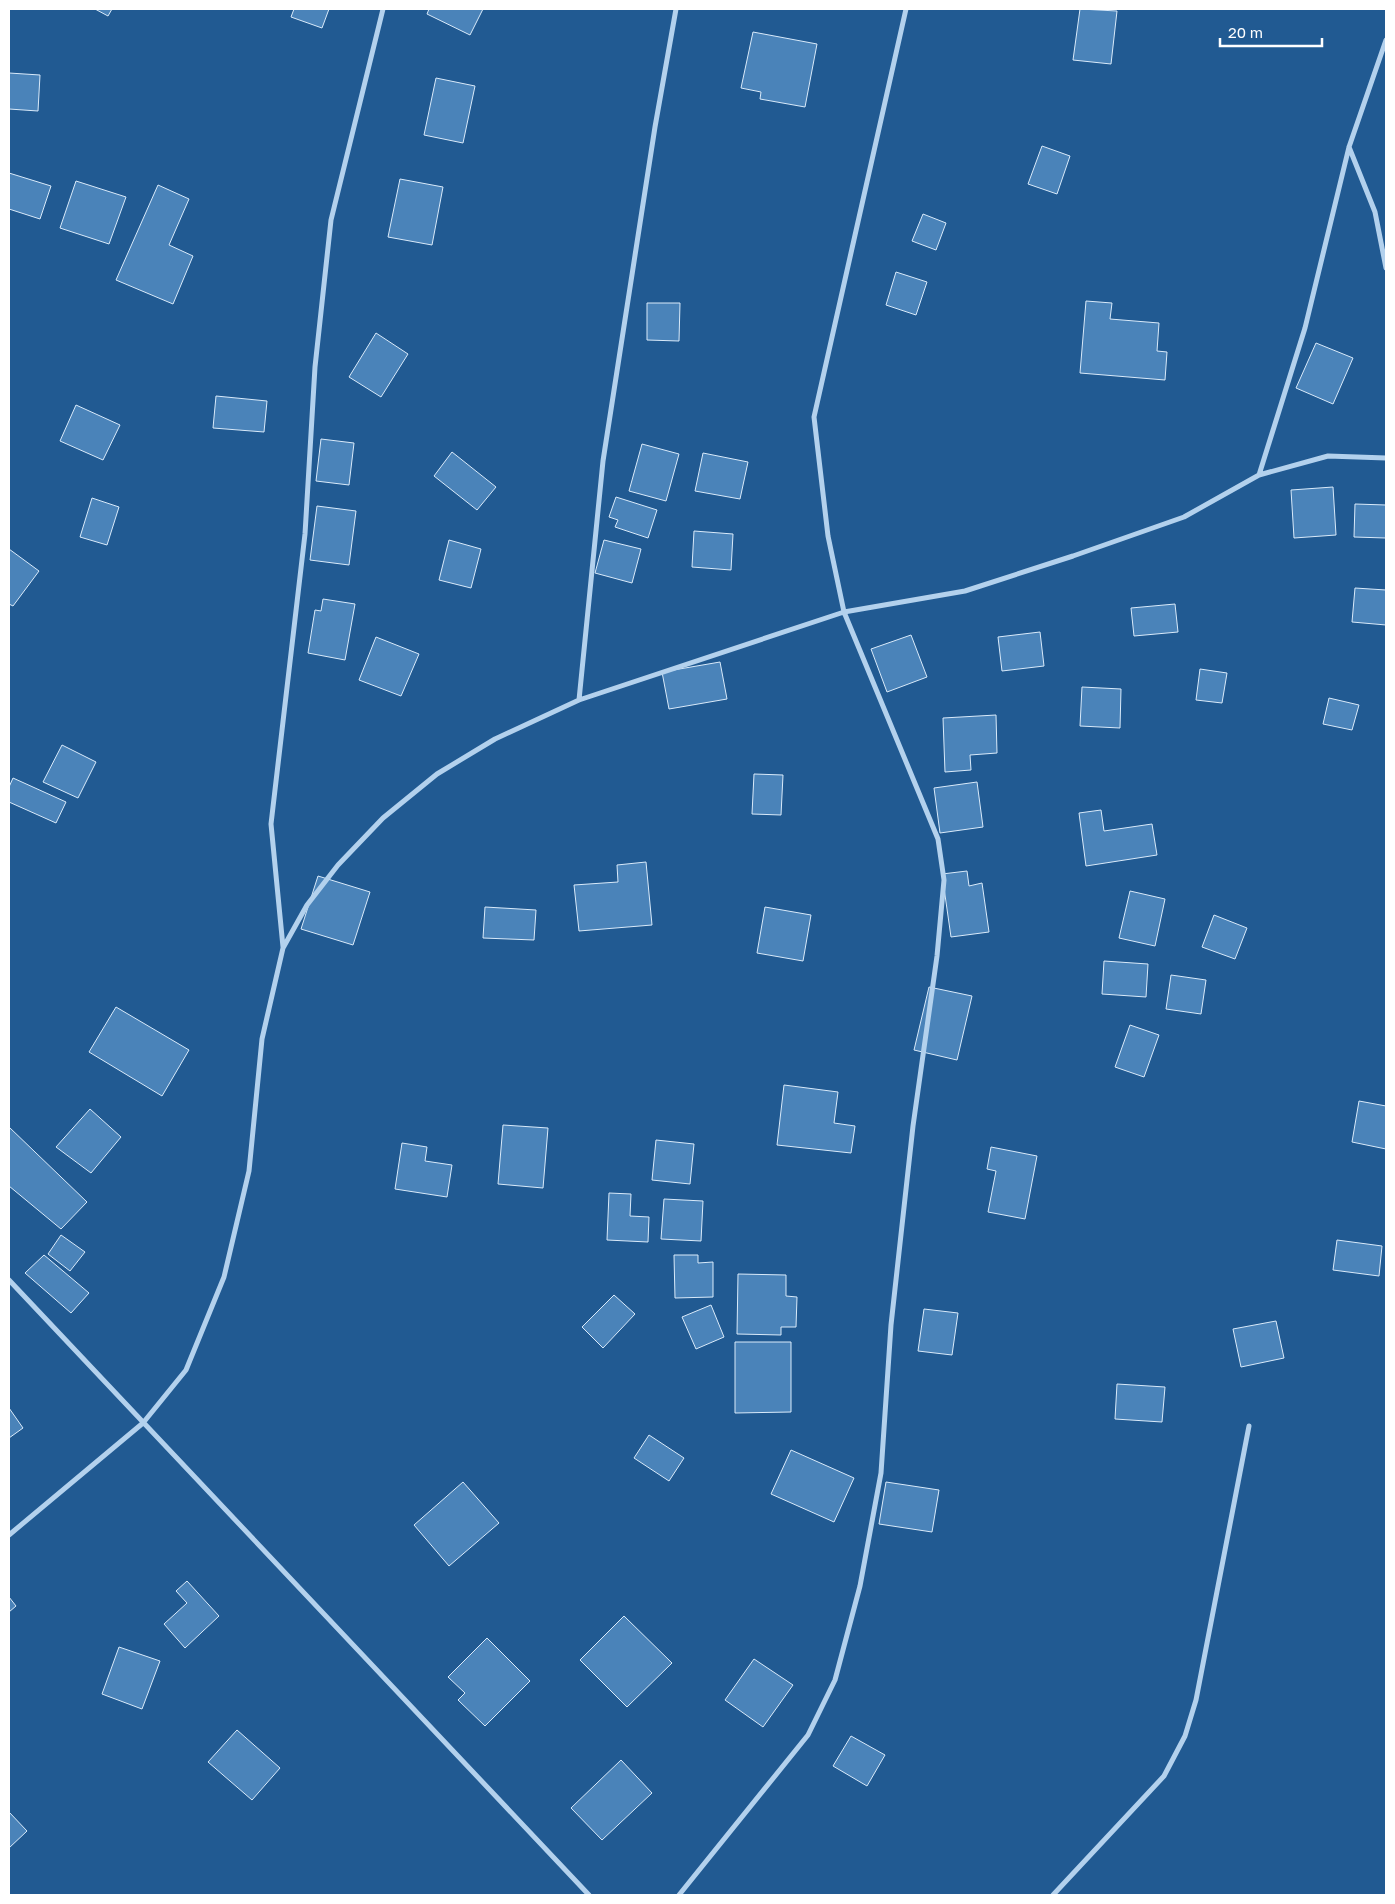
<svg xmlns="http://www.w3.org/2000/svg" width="1395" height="1904" font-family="'Golos Text',sans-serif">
<rect width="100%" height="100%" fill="#215a92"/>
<path fill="#4a83b9" stroke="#d9eafa" d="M95 9H112L108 16Z
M294 9H329L322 28 291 17Z
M429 9H483L470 35 427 14Z
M1080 9 1117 11 1111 64 1073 60Z
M753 32 817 44 805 107 760 99 761 92 741 88Z
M9 73 40 75 38 111 9 109Z
M436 78 475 86 463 143 424 135Z
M1042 146 1070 156 1057 194 1028 184Z
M9 173 51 186 40 219 9 209Z
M400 179 443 187 432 245 388 237Z
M76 181 126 197 109 244 60 228Z
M158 185 189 199 169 245 193 256 173 304 116 280Z
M923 214 946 223 936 250 912 241Z
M896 272 927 282 916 315 886 305Z
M1086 301 1112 303 1110 319 1159 323 1157 351 1167 352 1165 380 1080 373Z
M647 303H680L679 341 647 340Z
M376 333 408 354 381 397 349 377Z
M1316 343 1353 358 1333 404 1296 388Z
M216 396 267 401 264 432 213 428Z
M76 405 120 425 103 460 60 441Z
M321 439 354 443 349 485 316 481Z
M642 444 679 454 666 501 629 491Z
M452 452 496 487 477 510 434 476Z
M703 453 748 462 740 499 695 491Z
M1333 487 1336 535 1294 538 1291 490Z
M616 497 657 510 648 538 615 527 618 520 609 517Z
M92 498 119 507 107 545 80 537Z
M1355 504 1386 505V538L1354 537Z
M317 506 356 511 349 565 310 560Z
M694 531 733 534 731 570 692 567Z
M449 540 481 549 471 588 439 580Z
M604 540 641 549 632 583 595 573Z
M9 549 39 571 13 606 9 604Z
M1355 588 1386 590V625L1352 622Z
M323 599 355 604 345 660 308 653 315 610 321 611Z
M1175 604 1178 632 1134 636 1131 608Z
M1040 632 1044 666 1002 671 998 637Z
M911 635 927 677 887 692 871 649Z
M376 637 419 654 401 696 359 680Z
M720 662 727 699 669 709 662 672Z
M1200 669 1227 673 1222 703 1196 700Z
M1082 687 1121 689 1120 728 1080 726Z
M1329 698 1359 705 1352 730 1323 724Z
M996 715 997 753 970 755 971 770 945 772 943 718Z
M62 745 96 762 78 798 43 782Z
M754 774 783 775 781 815 752 814Z
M13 778 66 802 56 823 9 802V787Z
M977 782 983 827 940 833 934 788Z
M1101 810 1104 831 1152 824 1157 855 1086 866 1079 813Z
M646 862 652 925 579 931 574 885 618 882 617 865Z
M967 871 969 886 982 883 989 932 951 937 942 874Z
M318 876 370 892 353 945 301 929Z
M1130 891 1165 899 1155 946 1119 938Z
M485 907 536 910 534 940 483 938Z
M765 907 811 915 803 961 757 953Z
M1214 915 1247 928 1235 959 1202 947Z
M1104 961 1148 964 1146 997 1102 994Z
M1171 975 1206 980 1201 1014 1166 1009Z
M929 987 972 996 957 1060 914 1050Z
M116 1007 189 1050 162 1096 89 1052Z
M1130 1025 1159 1035 1144 1077 1115 1067Z
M784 1085 838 1092 834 1123 855 1126 851 1153 777 1145Z
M1359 1101 1386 1106V1149L1352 1142Z
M90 1109 121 1137 91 1173 56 1147Z
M503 1125 548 1128 543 1188 498 1184Z
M9 1127 87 1202 61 1229 9 1186Z
M656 1140 694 1144 690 1184 652 1180Z
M402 1143 427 1147 425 1161 452 1165 447 1197 395 1189Z
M991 1147 1037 1156 1025 1219 988 1212 996 1171 987 1169Z
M609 1193 631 1194 630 1216 649 1217 648 1242 607 1240Z
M664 1199 703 1201 701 1241 661 1239Z
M61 1235 85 1252 70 1271 48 1254Z
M1337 1240 1382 1246 1379 1276 1333 1270Z
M44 1255 89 1293 71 1313 25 1273Z
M674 1255H698V1263L713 1262V1297L675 1298Z
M738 1274 786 1275V1296L797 1297 796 1327H781V1335L737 1334Z
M614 1295 635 1314 603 1348 582 1327Z
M711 1305 724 1337 696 1349 682 1317Z
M924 1309 958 1313 952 1355 918 1351Z
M1276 1321 1284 1358 1241 1367 1233 1329Z
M735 1342H791V1412L735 1413Z
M1117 1384 1165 1387 1162 1422 1115 1419Z
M9 1408 23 1428 9 1438Z
M649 1435 684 1458 669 1481 634 1458Z
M791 1450 854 1478 834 1522 771 1494Z
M463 1482 499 1523 449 1566 414 1525Z
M886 1482 939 1490 932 1532 879 1524Z
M187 1581 219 1616 185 1648 164 1624 187 1603 176 1591Z
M9 1597 16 1606 9 1612Z
M624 1616 672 1663 627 1707 580 1660Z
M487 1638 530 1681 485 1726 458 1700 465 1693 448 1677Z
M119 1647 160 1661 142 1709 102 1694Z
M754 1659 793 1685 763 1727 725 1700Z
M237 1730 280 1768 252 1800 208 1762Z
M851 1736 885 1755 867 1786 833 1766Z
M621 1760 652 1793 602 1840 571 1808Z
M9 1812 27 1831 9 1848Z"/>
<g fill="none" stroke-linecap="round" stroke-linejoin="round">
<path stroke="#b3d1ed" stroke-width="5" d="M1349 147 1375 212 1386 268
M1259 475 1305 328 1349 147 1386 40
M579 700 603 461 655 127 676 9
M283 947 271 824 305 534 315 367 331 220 383 9
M9 1280 589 1895
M9 1535 143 1423 186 1370 224 1277 249 1171 262 1039 283 948 307 905 338 865 383 818 437 774 495 739 579 700 844 612 965 591 1073 556 1184 517 1259 475 1328 456 1386 458
M679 1895 808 1735 835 1680 860 1586 881 1473 891 1325 913 1126 937 956 944 880 938 839 844 612 828 536 814 417 906 9
M1053 1895 1164 1776 1185 1736 1196 1700 1249 1426"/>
</g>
<rect width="1395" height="1904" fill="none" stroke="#ffffff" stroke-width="20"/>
<path d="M1220 38v8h102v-8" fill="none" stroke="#ffffff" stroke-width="2.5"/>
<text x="1228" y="38" font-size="15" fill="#ffffff" stroke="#215a92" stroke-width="4" paint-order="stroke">20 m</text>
</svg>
